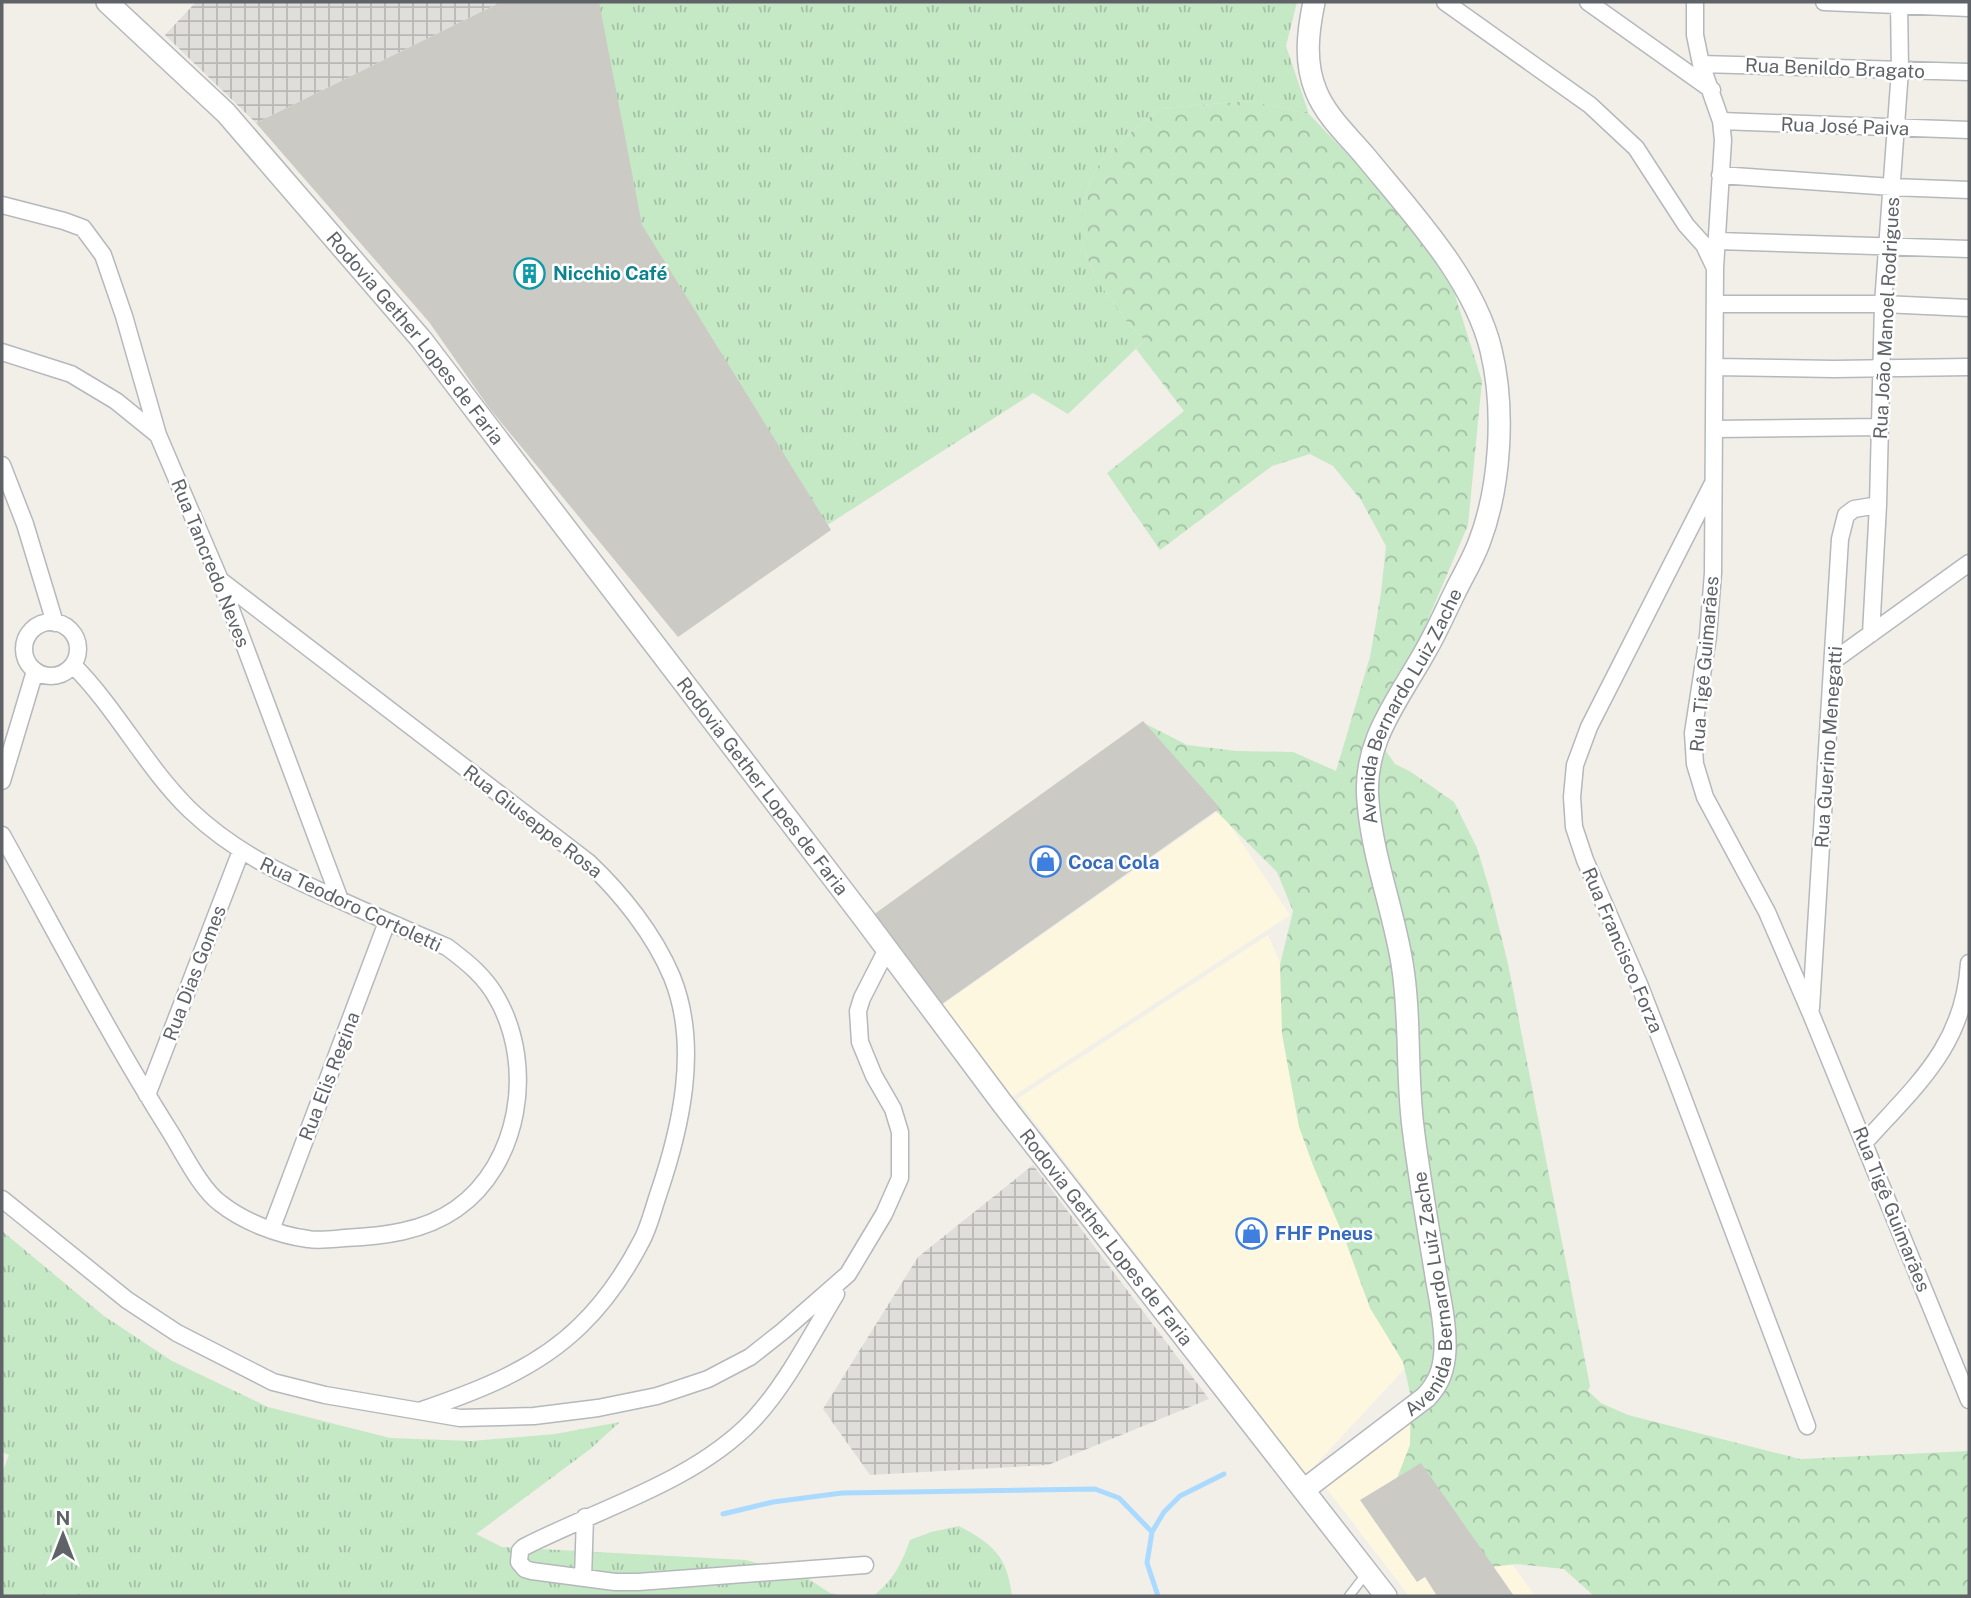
<svg xmlns="http://www.w3.org/2000/svg" width="1971" height="1598" font-family="'Public Sans',sans-serif">
<defs>
<pattern id="industrial-grid" width="8" height="8" patternUnits="userSpaceOnUse" patternTransform="scale(1.75)"><rect width="8" height="8" fill="#e0deda"/><path d="M0 4h8M4 0v8" fill="none" stroke="#b9b8b5"/></pattern>
<pattern id="grass-tufts" width="24" height="20" patternUnits="userSpaceOnUse" patternTransform="scale(1.75)"><rect width="24" height="20" fill="#c5e8c5"/><path d="M3 7l-1-3M5 7V3M7 7l1-3M15 17l-1-3M17 17v-4M19 17l1-3" fill="none" stroke="#a3c0a4"/></pattern>
<pattern id="forest-crowns" width="20" height="18" patternUnits="userSpaceOnUse" patternTransform="scale(1.75)"><rect width="20" height="18" fill="#c5e8c5"/><path d="M2 6a3 3 0 1 1 6 0M12 15a3 3 0 1 1 6 0" fill="none" stroke="#a3c0a4"/></pattern>
<pattern id="wetland-marsh" width="20" height="14" patternUnits="userSpaceOnUse" patternTransform="scale(1.75)"><rect width="20" height="14" fill="#c5e8c5"/><path d="M1 5h8M5 5V1M11 12h8M15 12V8" fill="none" stroke="#a3c0a4"/></pattern>
</defs>
<rect width="100%" height="100%" fill="#f1efe8"/>
<path fill="#fef7e0" d="M1220 810 1290 915 1004 1102 935 1010Z
M1268 935 1347 1115 1422 1350 1306 1475 1017 1099Z
M1410 1422 1535 1596H1409L1324 1485Z"/>
<path fill="url(#industrial-grid)" d="M196 2H501L256 123 165 35Z
M1033 1165 1209 1399 1048 1465 870 1475 823 1409 918 1257Z"/>
<path fill="url(#grass-tufts)" d="M576 2H1297L1286 46 1309 114 1249 101 1162 108 1137 127 1102 160 1091 178 1082 205V242L1094 276 1131 327 1145 340 1068 414 1033 393 673 624 622 271Z
M2 1231 104 1316 172 1361 268 1407 390 1438 471 1441 555 1434 620 1422 589 1450 476 1534 502 1547 746 1560 804 1576 830 1593 845 1596H102L87 1593 2 1596V1473L9 1455 2 1452Z
M959 1526C994 1545 1007 1556 1012 1596H873C893 1581 902 1563 910 1540L931 1532Z"/>
<path fill="url(#forest-crowns)" d="M1249 101 1309 114 1391 200 1428 251 1454 292 1482 381 1468 525 1404 676 1374 734 1395 764 1411 772 1454 802 1477 848 1490 891 1508 964 1590 1386 1588 1391 1601 1403 1628 1415 1800 1459 1969 1451V1596H1594L1564 1569 1517 1564 1482 1568 1397 1478 1410 1445 1411 1397 1403 1362 1370 1308 1344 1237 1314 1168 1299 1127 1282 1034 1280 965 1293 911 1277 872 1201 796 1160 767 1146 724 1187 745 1237 751 1293 752 1336 771 1370 657 1381 593 1386 546 1361 500 1333 466 1310 454 1272 466 1160 550 1107 473 1184 411 1136 349 1145 340 1131 327 1094 276 1082 242V205L1091 178 1102 160 1137 127 1162 108Z"/>
<path fill="url(#wetland-marsh)" d="M44 1593H87L102 1596H31Z"/>
<g fill="none" stroke-linecap="round" stroke-linejoin="round">
<path stroke="#aadaff" stroke-width="5" d="M723 1514 773 1502 842 1493 1095 1489 1119 1498 1152 1532
M1158 1596 1147 1563 1152 1532 1164 1512 1180 1496 1224 1474"/>
</g>
<path fill="#cccac5" d="M501 2H599L642 225 831 530 678 637 490 409 429 322 256 123Z
M1143 721 1220 808 942 1004 873 915Z
M1421 1463 1482 1550 1514 1596H1437L1425 1577 1417 1582 1360 1500Z"/>
<g fill="none" stroke-linecap="round" stroke-linejoin="round">
<defs>
<path id="service" d="M1349 1596 1366 1574"/>
<path id="minor" d="M1445 2 1590 105 1636 148 1686 225 1704 245 1715 268
M1588 2 1712 90
M1695 2V35L1701 64 1721 121 1723 140 1715 268 1713 573 1708 636 1693 733 1695 764 1705 797 1767 912 1811 1014 1969 1400
M1824 2 1969 8
M1701 64 1969 72
M1721 121 1969 130
M1720 175 1892 187 1969 190
M2 205 64 221 83 228 103 255 124 316 158 435 220 580 340 900
M1718 241 1969 249
M1716 304H1883L1969 308
M2 352 71 374 116 401 158 435
M1715 367 1834 369 1969 367
M1714 429 1880 427
M2 465 25 524 55 623
M1712 485 1589 727 1575 765 1572 797 1574 827 1585 860 1639 984 1674 1074 1807 1426
M220 580 588 862C621 893 654 934 672 977 700 1046 681 1128 658 1195 653 1210 649 1227 642 1240 626 1271 605 1302 580 1326 536 1369 478 1391 422 1410
M24 649a27 27 0 1 1 54 0a27 27 0 1 1-54 0Z
M1871 634 1878 505 1883 304 1900 70 1899 2
M1833 661 1969 563
M2 781 35 671
M2 835C57 934 109 1035 169 1130 183 1152 200 1188 220 1203 244 1222 278 1235 308 1239 319 1241 333 1239 345 1238 383 1236 423 1232 456 1209 520 1164 535 1067 498 1000 486 977 467 962 447 947 411 932 375 916 340 900 284 875 235 853 190 810 145 766 117 709 73 665
M1811 1008 1840 539 1846 515 1854 509 1878 505
M147 1095 241 851
M1865 1142C1916 1085 1964 1046 1969 963
M2 1199 127 1300 177 1333 273 1382 325 1395 460 1418 534 1416 598 1408 657 1396 708 1379 750 1357 783 1331 848 1274 884 1214 900 1178V1132L893 1109 874 1076 860 1042 858 1011 862 998 887 949
M271 1230 387 922
M836 1294C811 1335 786 1385 753 1420 694 1482 598 1509 524 1547L520 1551 519 1562 525 1569 532 1571 615 1582H638L865 1565
M583 1578 585 1517"/>
<g id="tertiary">
<path id="s1" d="M107 2 226 113 421 339 863 917 1002 1103 1386 1596"/>
<path id="s2" d="M1305 1489 1426 1397C1439 1383 1444 1370 1445 1350 1446 1325 1440 1300 1436 1276 1428 1226 1419 1177 1413 1127 1406 1072 1411 1017 1402 963 1393 908 1372 856 1368 801 1362 742 1399 699 1426 650 1437 631 1446 610 1456 590 1464 574 1473 559 1479 543 1501 486 1505 408 1491 350 1474 279 1411 212 1365 156 1348 136 1326 116 1316 91 1304 62 1308 31 1314 2"/>
</g>
</defs>
<use href="#service" stroke="#b5b8bc" stroke-width="11"/>
<use href="#minor" stroke="#b5b8bc" stroke-width="19"/>
<use href="#tertiary" stroke="#b5b8bc" stroke-width="24"/>
<use href="#service" stroke="#fff" stroke-width="8"/>
<use href="#minor" stroke="#fff" stroke-width="16"/>
<use href="#tertiary" stroke="#fff" stroke-width="21"/>
</g>
<defs>
<symbol id="building-ring" viewBox="-11 -11 22 22"><circle r="9.5" fill="#fff" stroke="#0f9aa8" stroke-width="1.5"/><path d="M-4-6H4V6H1V3H-1V6H-4ZM-2.5-4.3h1.7v1.8h-1.7ZM.8-4.3h1.7v1.8H.8ZM-2.5-1h1.7V.8h-1.7ZM.8-1h1.7V.8H.8Z" fill="#0f9aa8"/></symbol>
<symbol id="shop-ring" viewBox="-11 -11 22 22"><circle r="9.5" fill="#fff" stroke="#3f7fe0" stroke-width="1.5"/><path d="M-5-2.5h2.3a2.7 3.5 0 0 1 5.4 0H5L5.5 6h-11ZM-1.5-2.5h3a1.5 2.3 0 0 0-3 0Z" fill="#3f7fe0"/></symbol>
</defs>
<g fill-rule="evenodd">
<use href="#building-ring" x="512" y="256" width="35" height="35"/>
<use href="#shop-ring" x="1028" y="844" width="35" height="35"/>
<use href="#shop-ring" x="1234" y="1216" width="35" height="35"/>
</g>
<g text-anchor="middle" stroke-width="5" stroke-linejoin="round" paint-order="stroke">
<g font-size="19" fill="#5f6368" stroke="#fff">
<text transform="translate(1835 68) rotate(2)" y="7">Rua Benildo Bragato</text>
<text transform="translate(1845 126) rotate(2)" y="7">Rua José Paiva</text>
<text transform="translate(1886 318) rotate(-87)" y="7">Rua João Manoel Rodrigues</text>
<text dy="7" stroke="none"><textPath href="#s1" startOffset="457">Rodovia Gether Lopes de Faria</textPath></text>
<text transform="translate(211 563) rotate(68)" y="7">Rua Tancredo Neves</text>
<text transform="translate(1704 664) rotate(-85)" y="7">Rua Tigê Guimarães</text>
<text dy="7" stroke="none"><textPath href="#s2" startOffset="864">Avenida Bernardo Luiz Zache</textPath></text>
<text transform="translate(1828 747) rotate(-86)" y="7">Rua Guerino Menegatti</text>
<text dy="7" stroke="none"><textPath href="#s1" startOffset="1024">Rodovia Gether Lopes de Faria</textPath></text>
<text transform="translate(533 821) rotate(38)" y="7">Rua Giuseppe Rosa</text>
<text transform="translate(351 904) rotate(25)" y="7">Rua Teodoro Cortoletti</text>
<text transform="translate(1623 950) rotate(67)" y="7">Rua Francisco Forza</text>
<text transform="translate(194 973) rotate(-69)" y="7">Rua Dias Gomes</text>
<text transform="translate(329 1076) rotate(-69)" y="7">Rua Elis Regina</text>
<text transform="translate(1892 1209) rotate(68)" y="7">Rua Tigê Guimarães</text>
<text dy="7" stroke="none"><textPath href="#s1" startOffset="1591">Rodovia Gether Lopes de Faria</textPath></text>
<text dy="7" stroke="none"><textPath href="#s2" startOffset="256">Avenida Bernardo Luiz Zache</textPath></text>
</g>
<g font-size="19" font-weight="bold" fill="#0d838f" stroke="#fff" text-anchor="start">
<text x="553" y="280">Nicchio Café</text>
</g>
<g font-size="19" font-weight="bold" fill="#366cbe" stroke="#fff" text-anchor="start">
<text x="1068" y="869">Coca Cola</text>
<text x="1275" y="1240">FHF Pneus</text>
</g>
</g>
<rect width="1971" height="1598" fill="none" stroke="#5f6368" stroke-width="7"/>
<g transform="translate(63 1535)" stroke="#ffffff" stroke-width="5" paint-order="stroke">
<path d="M0-5L12 26L0 18L-12 26Z" fill="#5f6368"/>
<text y="-10" font-size="19" font-weight="bold" text-anchor="middle" fill="#5f6368">N</text>
</g>
</svg>
